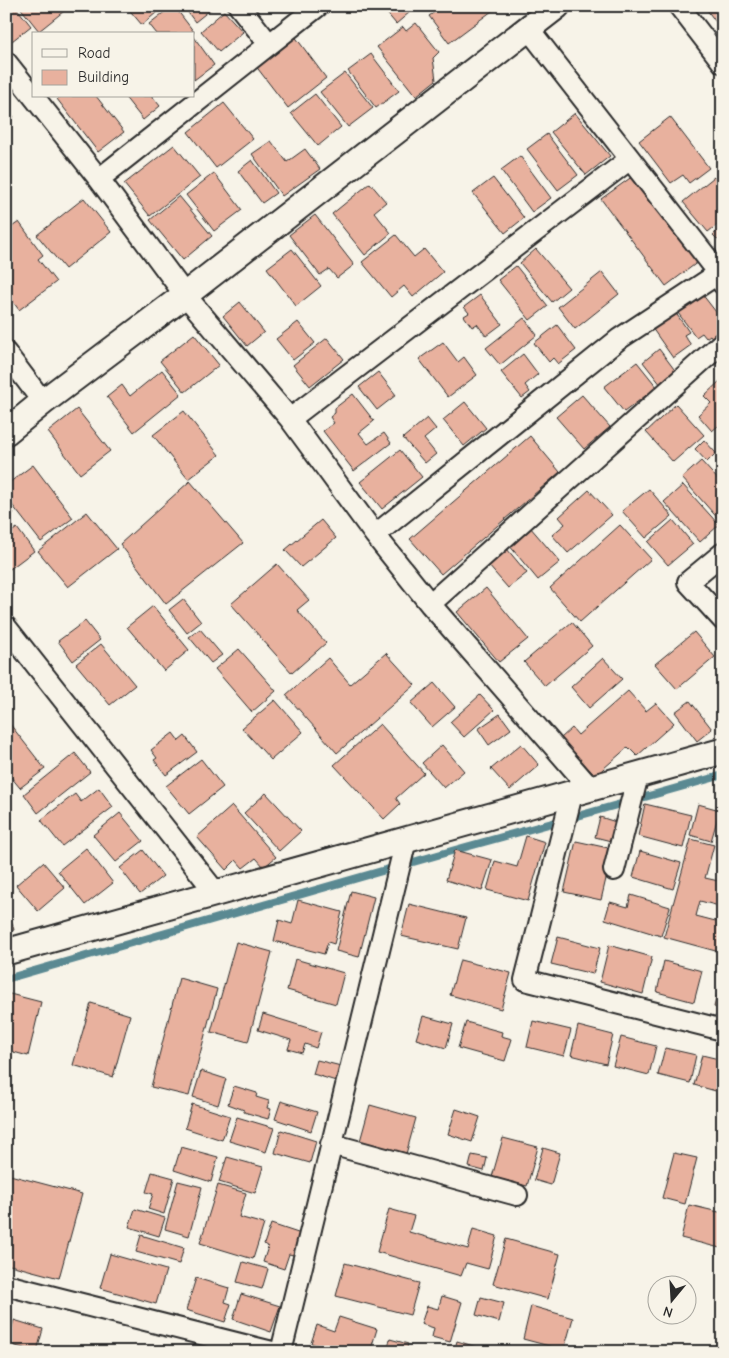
<svg xmlns="http://www.w3.org/2000/svg" width="729" height="1358" font-family="'Comic Neue',sans-serif">
<rect width="100%" height="100%" fill="#f7f3e8"/>
<filter id="ink" filterUnits="userSpaceOnUse"><feTurbulence type="fractalNoise" baseFrequency=".02" numOctaves="2"/><feDisplacementMap in="SourceGraphic" scale="10" xChannelSelector="R" yChannelSelector="G"/><feConvolveMatrix kernelMatrix="1 2 1 2 8 2 1 2 1" color-interpolation-filters="sRGB"/></filter>
<g filter="url(#ink)">
<g fill="none" stroke-linecap="round" stroke-linejoin="round">
<path stroke="#5a8992" stroke-width="8" d="M6 979 455 850 592 812 723 775"/>
</g>
<path fill="#e8b19e" stroke="#2b2b2b" d="M6 6H15L31 26 12 41 6 34Z
M19 6H60L64 11 39 31Z
M126 6H164L142 25Z
M172 6H174L194 32 192 34H157L149 24Z
M183 6H215L195 22Z
M381 6H417L396 24Z
M443 6H494L496 8 449 43 429 16Z
M704 6H723V28L721 29Z
M224 11 243 32 219 52 201 31Z
M416 23 439 52 433 58 436 80 416 96 377 47 403 27 406 31Z
M294 35 326 78 288 108 255 65Z
M194 37 214 65 194 80Z
M371 54 399 91 376 108 348 71Z
M345 73 373 108 348 127 320 92Z
M315 94 341 127 318 146 291 113Z
M61 96H96L124 132 98 152 57 99Z
M124 96H152L160 106 143 120Z
M224 103 253 139 216 168 188 132Z
M6 106 14 117 6 123Z
M575 113 610 156 586 175 551 132Z
M670 117 709 168 689 183 683 175 671 183 639 141Z
M547 134 578 175 558 190 527 149Z
M271 141 287 162 305 149 320 169 282 196 252 154Z
M174 145 200 177 150 216 124 184Z
M520 156 551 198 532 212 501 170Z
M252 160 276 193 262 203 238 171Z
M214 173 242 210 214 231 186 195Z
M633 176 698 262 666 286 601 199Z
M714 177 723 187V220L708 232 683 202Z
M493 178 524 218 505 233 473 193Z
M370 183 386 202 374 212 391 233 365 255 332 214Z
M179 196 212 236 183 260 150 220Z
M84 198 111 232 65 269 37 235Z
M315 215 354 265 337 278 329 269 320 275 289 235Z
M19 222 43 255 38 259 56 282 19 310 6 292V231Z
M723 226V245L713 235Z
M396 235 414 257 424 249 443 272 413 297 404 286 391 297 362 262Z
M292 249 321 286 296 306 267 268Z
M536 249 569 288 552 302 520 263Z
M516 266 548 306 530 320 498 280Z
M602 272 619 294 575 329 558 307Z
M702 294 723 321V332L713 339 710 335 706 338 702 333 696 337 678 313Z
M480 295 502 324 486 336 477 324 472 327 464 316 469 313 464 307Z
M240 302 264 332 247 346 223 316Z
M675 312 689 332 684 335 691 345 673 358 652 328Z
M524 318 537 335 500 365 486 348Z
M298 322 315 343 293 360 276 339Z
M557 325 576 350 558 364 553 358 549 362 534 343Z
M194 334 219 365 185 392 160 361Z
M327 338 344 359 310 386 293 365Z
M443 342 458 362 464 357 477 375 448 397 419 359Z
M659 349 677 373 661 385 643 362Z
M523 354 538 374 525 385 530 392 522 398 501 372Z
M637 362 657 387 624 412 604 387Z
M162 370 181 394 134 432 107 397 122 385 130 396Z
M378 372 396 395 377 410 359 387Z
M723 378V422L712 431 698 415 711 403 704 396Z
M353 394 374 421 359 433 368 444 384 433 391 443 354 471 323 431 334 423 330 417 335 413V408Z
M582 395 610 427 584 449 556 417Z
M465 402 486 428 464 446 443 420Z
M676 404 704 435 673 462 646 432Z
M77 409 110 451 80 474 48 432Z
M184 411 219 455 188 479 153 435Z
M427 418 436 429 424 439 436 454 425 463 403 438Z
M530 436 560 472 441 574 410 539Z
M704 440 716 453 707 462 695 449Z
M400 450 422 477 382 509 360 482Z
M701 461 723 485V520L721 522 682 478Z
M33 465 73 518 41 542 6 497V485Z
M190 481 243 543 166 604 120 544Z
M683 485 719 525 700 542 664 502Z
M649 489 672 516 646 538 622 511Z
M589 490 612 515 568 553 552 535 565 524 559 517Z
M6 503 14 513 6 519Z
M87 512 117 549 68 587 38 551Z
M321 520 336 538 301 567 285 550Z
M673 520 693 544 668 565 648 542Z
M620 525 651 559 580 622 550 588Z
M530 527 560 562 538 580 509 545Z
M17 528 34 551 6 572V536Z
M507 549 527 573 508 588 488 565Z
M277 564 309 600 297 610 326 643 292 673 231 604Z
M486 588 528 639 499 662 457 612Z
M183 599 201 622 187 633 169 610Z
M153 606 189 650 164 671 127 627Z
M85 621 100 640 73 661 58 641Z
M572 622 592 646 545 686 524 662Z
M200 629 222 655 211 663 189 637Z
M694 632 715 657 677 689 655 664Z
M101 644 135 685 110 705 76 664Z
M239 649 276 691 252 712 215 669Z
M386 653 415 685 337 753 286 695 328 658 350 684Z
M603 658 622 679 589 708 571 687Z
M434 683 455 707 432 727 411 703Z
M628 691 646 711 656 703 674 723 637 756 628 747 595 776 561 738 572 728 578 735Z
M480 695 494 710 464 737 450 722Z
M275 700 303 732 271 760 242 728Z
M690 701 712 729 697 741 675 712Z
M500 714 511 729 489 745 478 729Z
M6 719 45 769 20 788 6 771Z
M380 724 424 773 396 798 400 804 384 819 334 765Z
M173 733 179 741 185 736 197 752 166 775 154 760 157 758 151 750Z
M521 744 539 765 510 790 491 769Z
M442 745 464 771 444 788 422 763Z
M75 753 90 772 38 813 24 794Z
M201 759 223 787 189 814 166 786Z
M99 788 113 807 62 846 41 820 75 794 81 802Z
M266 793 301 831 279 851 244 813Z
M645 804 691 815 683 848 638 836Z
M698 804 720 810 711 841 690 835Z
M232 806 276 857 264 867 256 858 243 868 236 860 226 870 197 837Z
M120 813 143 841 116 862 93 835Z
M600 817 616 822 611 841 595 837Z
M723 817V843L716 841Z
M526 836 545 842 528 901 487 890 495 861 517 867Z
M691 839 714 845 705 878 723 882V907L700 901 696 916 723 923V953L664 937Z
M576 841 613 849 601 900 564 892Z
M86 848 113 883 85 905 58 871Z
M143 850 163 876 140 894 120 868Z
M455 850 492 860 482 891 446 880Z
M640 851 681 863 673 889 633 877Z
M43 862 65 888 38 911 16 885Z
M351 891 374 897 359 957 336 951Z
M631 895 670 907 661 936 605 919 610 902 628 907Z
M298 900 342 912 334 944 328 942 324 954 274 941 279 920 292 924Z
M6 903 14 930 6 932Z
M409 904 466 918 458 949 401 936Z
M558 937 600 948 593 974 551 964Z
M236 942 272 952 248 1042 211 1032Z
M609 945 652 957 643 994 600 982Z
M295 959 344 973 336 1004 287 990Z
M460 960 511 973 501 1009 450 995Z
M664 961 702 971 694 1002 657 992Z
M723 972V1009L714 1007Z
M179 978 217 989 189 1096 151 1087Z
M6 993 41 1002 28 1056 6 1050Z
M91 1003 130 1015 113 1077 73 1065Z
M263 1014 321 1032 316 1048 305 1044 302 1053 288 1049 291 1040 258 1030Z
M423 1016 453 1024 446 1048 416 1039Z
M533 1021 571 1030 564 1056 527 1047Z
M466 1022 502 1032 501 1036 512 1039 505 1061 458 1048Z
M578 1026 613 1035 606 1064 571 1055Z
M621 1037 656 1046 649 1075 613 1066Z
M665 1048 696 1055 690 1083 658 1075Z
M702 1055 723 1060V1093L694 1085Z
M317 1060 341 1066 336 1081 313 1074Z
M201 1071 226 1079 218 1105 193 1097Z
M234 1086 257 1093 256 1097 269 1101 267 1108 271 1109 268 1119 244 1112V1110L228 1104Z
M281 1101 317 1112 311 1131 275 1119Z
M192 1104 230 1116 222 1140 185 1128Z
M370 1105 416 1118 406 1154 360 1141Z
M456 1109 480 1117 472 1142 448 1134Z
M237 1117 274 1128 266 1152 229 1141Z
M281 1130 316 1141 310 1163 275 1153Z
M503 1138 538 1147 527 1186 492 1177Z
M181 1147 218 1157 211 1182 174 1170Z
M543 1148 560 1153 551 1185 534 1180Z
M674 1153 697 1158 685 1204 662 1198Z
M472 1155 487 1158 484 1171 469 1167Z
M227 1157 263 1167 255 1193 219 1182Z
M152 1172 174 1178 164 1214 148 1209 153 1194 146 1192Z
M6 1174 82 1194 59 1278 6 1264Z
M178 1181 202 1187 189 1236 165 1229Z
M218 1185 246 1193 239 1217 264 1224 253 1259 200 1243Z
M689 1205 723 1213V1238L720 1248 681 1238Z
M135 1209 165 1218 159 1236 129 1227Z
M389 1209 414 1216 409 1232 468 1249 473 1229 497 1236 488 1269 466 1263 461 1276 377 1252Z
M271 1224 301 1234 293 1255 289 1254 284 1269 263 1262 268 1247 264 1244Z
M141 1235 184 1248 179 1264 136 1252Z
M506 1239 560 1254 548 1299 493 1284Z
M110 1254 166 1270 156 1304 100 1288Z
M243 1262 268 1269 262 1289 237 1282Z
M345 1263 419 1283 410 1315 336 1296Z
M196 1278 229 1288 225 1302 231 1304 225 1322 186 1310Z
M241 1294 280 1306 271 1332 233 1319Z
M442 1296 462 1302 450 1342 432 1337 434 1328 421 1324 427 1306 438 1309Z
M481 1297 504 1303 499 1322 476 1315Z
M531 1306 573 1318 564 1350 523 1339Z
M339 1317 377 1329 370 1352H337L311 1343 317 1325 334 1331Z
M14 1320 43 1329 37 1351 7 1344Z
M390 1339 408 1344 406 1352H387Z
M457 1341 493 1352H454Z"/>
<g fill="none" stroke-linecap="round" stroke-linejoin="round">
<defs>
<path id="minor" d="M239 6 269 44
M679 6 723 63
M528 28 719 273 723 284
M6 62 99 179 185 295 290 419 375 535 430 604 591 789
M99 179 318 6
M6 353 43 402
M290 419 630 159
M375 535 619 339 719 273 723 272
M723 553 688 582 723 620
M430 604 723 342
M6 627 216 893
M572 794 525 980 723 1030
M614 870 638 775
M331 1144 517 1195
M6 1285 272 1352
M281 1352 406 840"/>
<path id="tertiary" d="M6 432 43 402 185 295 557 6
M6 952 723 751"/>
</defs>
<use href="#minor" stroke="#2b2b2b" stroke-width="24"/>
<use href="#tertiary" stroke="#2b2b2b" stroke-width="29"/>
<path stroke="#2b2b2b" stroke-width="3" stroke-dasharray="4 4" stroke-linecap="butt" d="M717 1352 723 1329"/>
<use href="#minor" stroke="#f7f3e8" stroke-width="20"/>
<use href="#tertiary" stroke="#f7f3e8" stroke-width="25"/>
</g>
</g>
<rect width="729" height="1358" fill="none" stroke="#f7f3e8" stroke-width="25"/>
<rect x="12" y="12" width="704" height="1333" fill="none" stroke="#2b2b2b" stroke-width="2" filter="url(#ink)"/>
<rect x="32" y="32" width="162" height="65" fill="#f7f3e8" stroke="#a5a39c"/>
<rect x="42" y="49" width="25" height="8" fill="#f7f3e8" stroke="#a5a39c"/>
<text x="78" y="58" font-size="15" fill="#2b2b2b">Road</text>
<rect x="42" y="70" width="25" height="15" fill="#e8b19e" stroke="#a5a39c"/>
<text x="78" y="82" font-size="15" fill="#2b2b2b">Building</text>
<g transform="translate(672 1300) rotate(198)"><circle r="24" fill="#f7f3e8" stroke="#a5a39c"/>
<path d="M0-4L9 19L0 12L-9 19Z" fill="#2b2b2b"/>
<text y="-8" font-size="14" font-weight="bold" text-anchor="middle" fill="#2b2b2b">N</text>
</g>
</svg>
